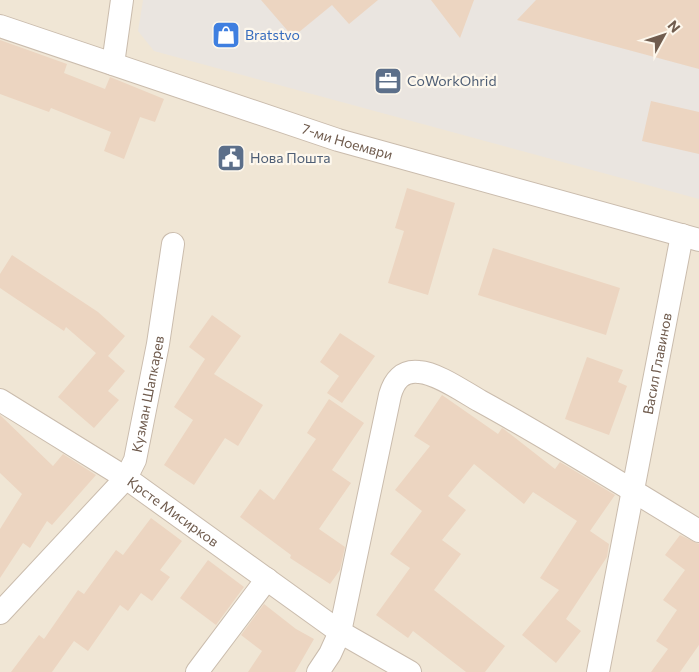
<svg xmlns="http://www.w3.org/2000/svg" width="699" height="672" font-family="Commissioner,sans-serif">
<rect width="100%" height="100%" fill="#faf3e6"/>
<path fill="#f0e6d5" d="M0 0H699V672H0Z"/>
<path fill="#eae5e0" d="M143 0H699V199L154 51 138 31Z"/>
<path fill="#ecd5c1" d="M261 0H378L349 24 332 5 293 37Z
M431 0H474L460 38Z
M536 0H699V69L517 20Z
M0 40 67 64 64 73 105 89 110 77 164 99 155 122 140 117 124 159 104 151 111 132 51 108 49 112 0 94Z
M651 101 699 112V154L642 141Z
M407 188 455 203 428 295 388 283 404 231 395 228Z
M493 248 620 288 606 335 478 295Z
M12 255 98 312 125 336 108 356 125 371 108 391 119 400 94 428 58 397 96 353 66 327 64 331 0 288V274Z
M212 315 241 336 214 374 263 405 238 446 225 438 194 485 164 465 193 420 174 407 205 359 189 347Z
M340 333 375 356 342 403 327 393 339 376 320 362Z
M587 357 623 370 618 382 627 386 609 435 565 419Z
M442 395 498 434 502 428 505 430 555 469 560 462 615 495 590 531 609 544 607 557 566 619 581 631 556 663 522 635 559 590 540 578 577 521 533 492 524 504 474 464 448 496 466 510 442 540 461 554 434 590 505 646 485 672H466L413 631 408 638 376 615 410 568 390 554 422 511 395 490 430 446 414 436Z
M329 399 364 423 332 470 351 483 319 529 345 547 340 570 330 584 290 558 291 555 240 517 260 489 274 500 316 439 307 433Z
M0 415 53 466 63 454 96 475 52 525 47 521 30 548 23 543 0 578V529L22 494 0 473Z
M151 518 182 541 160 570 170 577 152 601 141 593 128 611 120 605 88 651 74 641 52 672H11L39 635 44 639 78 590 84 594 116 550 123 555Z
M680 535 699 544V645L680 672H651L668 649 656 641 677 610 663 600 685 570 665 555Z
M208 560 244 587 216 625 180 598Z
M264 604 296 629 314 639 295 672H248L262 651 241 635Z"/>
<g fill="none" stroke-linecap="round" stroke-linejoin="round">
<defs>
<g id="minor">
<path id="s1" d="M0 26 338 140 699 240"/>
<path d="M113 64 122 0"/>
<path id="s2" d="M0 400 126 478 340 632 410 672"/>
<path id="s3" d="M0 613 126 478 135 460 158 344 173 244"/>
<path d="M197 672 267 579"/>
<path d="M318 672 330 654 340 632 390 395C394 381 402 370 419 372 437 373 464 392 480 401 555 442 626 487 699 531"/>
<path id="s4" d="M598 672 682 235"/>
</g>
</defs>
<use href="#minor" stroke="#cabcad" stroke-width="24"/>
<use href="#minor" stroke="#fff" stroke-width="22"/>
</g>
<defs>
<symbol id="shop-square" viewBox="-11 -11 22 22"><rect x="-9" y="-9" width="18" height="18" rx="4" fill="#3f7fe0" stroke="#fdf7ec"/><path d="M-5-2.5h2.3a2.7 3.5 0 0 1 5.4 0H5L5.5 6h-11ZM-1.5-2.5h3a1.5 2.3 0 0 0-3 0Z" fill="#fff"/></symbol>
<symbol id="office-square" viewBox="-11 -11 22 22"><rect x="-9" y="-9" width="18" height="18" rx="4" fill="#5c6f8a" stroke="#fdf7ec"/><path d="M-6-3h4V-5.5h4V-3h4V5H-6ZM-1-4.5V-3h2v-1.5ZM-6 0V1H6V0Z" fill="#fff"/></symbol>
<symbol id="civic-square" viewBox="-11 -11 22 22"><rect x="-9" y="-9" width="18" height="18" rx="4" fill="#5c6f8a" stroke="#fdf7ec"/><path d="M-.6-6.5H3V-4.5H.6V-3L4-1V1h2V6H-6V1h2V-1L-.6-3ZM-1.2 2.5V6h2.4V2.5Z" fill="#fff"/></symbol>
</defs>
<g fill-rule="evenodd">
<use href="#shop-square" x="210" y="19" width="32" height="32"/>
<use href="#office-square" x="372" y="65" width="32" height="32"/>
<use href="#civic-square" x="215" y="142" width="32" height="32"/>
</g>
<g text-anchor="middle" stroke-width="4.5" stroke-linejoin="round" paint-order="stroke">
<g font-size="14" fill="#366cbe" stroke="#fdf7ec" text-anchor="start">
<text x="245" y="40">Bratstvo</text>
</g>
<g font-size="14" fill="#4e5e75" stroke="#fdf7ec" text-anchor="start">
<text x="407" y="86">CoWorkOhrid</text>
<text x="250" y="163">Нова Пошта</text>
</g>
<g font-size="14" fill="#705c4e" stroke="#fdf7ec">
<text dy="5" stroke="none"><textPath href="#s1" startOffset="366">7-ми Ноември</textPath></text>
<text dy="5" stroke="none"><textPath href="#s4" startOffset="314">Васил Главинов</textPath></text>
<text dy="5" stroke="none"><textPath href="#s3" startOffset="272">Кузман Шапкарев</textPath></text>
<text dy="5" stroke="none"><textPath href="#s2" startOffset="206">Крсте Мисирков</textPath></text>
</g>
</g>
<g transform="translate(664 35) rotate(50)" stroke="#fdf7ec" stroke-width="4" paint-order="stroke">
<path d="M0-4L9 19L0 12L-9 19Z" fill="#705c4e"/>
<text y="-8" font-size="14" font-weight="bold" text-anchor="middle" fill="#705c4e">N</text>
</g>
</svg>
